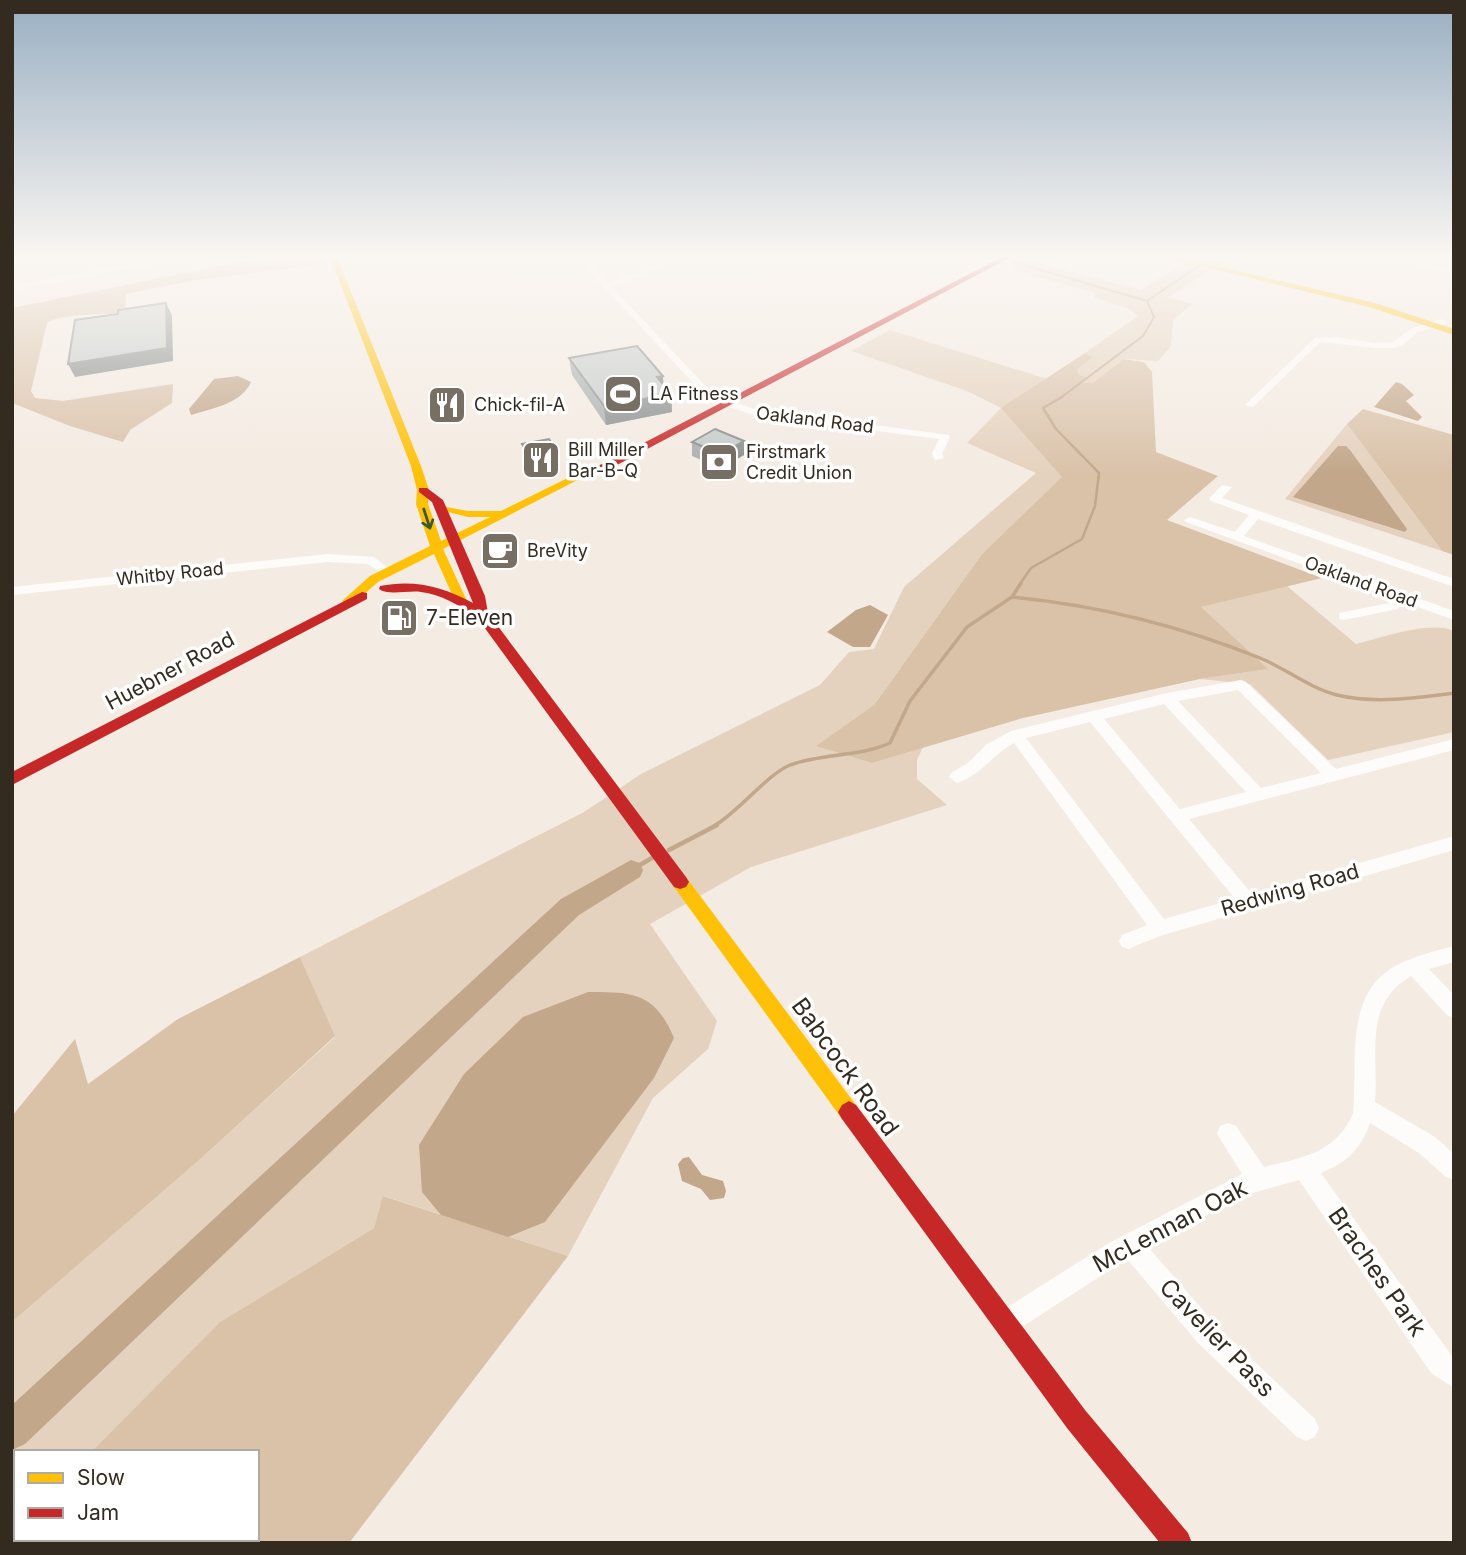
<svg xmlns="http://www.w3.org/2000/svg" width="1466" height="1555" font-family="Inter,sans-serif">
<rect width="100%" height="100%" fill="#f4ebe2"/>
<path fill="#e5d2be" d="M1193 257H1232L1168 297 1192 304 1173 320 1171 346 1158 361 1123 359 1093 383H1080L1076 369 1092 356 1085 353 1138 316 1129 309 1094 297 1096 294 1093 292 1015 271V268L1008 266 1021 259 1141 290Z
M890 330 1047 379 1002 408 1063 477 982 554 874 705 817 746 872 763 923 747 917 760V779L947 805 751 867 650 924 717 1021 708 1049 653 1098 568 1256 384 1196 374 1228 220 1322 91 1452H16V1528L12 1532V1322L197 1162 335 1037 300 957 584 812 641 774 820 685 849 652 874 649 904 587 1036 473 967 443 1001 408 967 391 851 351Z
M1347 424 1442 551 1285 499Z
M1287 586 1356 644C1381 638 1430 620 1454 631V732L1328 760 1250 684 1200 679 1267 669 1200 607Z"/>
<path fill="#dac2a9" d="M265 257H322L324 264 190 281 126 294 125 312C103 316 65 312 47 323L31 391 35 398 63 401 173 384 172 403 130 430 123 442 70 426 12 403V308Z
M1085 353 1093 357 1077 369 1079 375 1086 377 1081 383H1093L1123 359 1144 362 1152 372 1156 452 1218 476 1167 520 1322 578 1201 607 1268 669 1200 679 1023 718 872 763 816 746 874 705 982 554 1062 477 1001 408Z
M1363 409 1454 435V555L1442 551 1347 424Z
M300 957 335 1036 197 1162 12 1322V1116L75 1039 88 1084 178 1019Z
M383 1196 568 1256 349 1543H12V1532L16 1528V1539H257V1452H91L220 1322 374 1228Z"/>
<path fill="#c2a78a" d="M238 376 251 382C241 404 213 408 191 415L189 409 214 379Z
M1396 382 1402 384 1414 395 1406 401 1422 417 1418 421 1374 407Z
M1338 446H1346L1350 450 1407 529 1405 532 1293 497Z
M870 605 888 615 870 647H853L827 632 856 610Z
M588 992C632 992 655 992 674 1038L654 1078 545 1222 508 1237 441 1215 422 1192 419 1145 464 1074 523 1017Z
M689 1157 702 1175 723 1181 726 1191 724 1198 710 1200 701 1189 682 1181 678 1164 683 1158Z"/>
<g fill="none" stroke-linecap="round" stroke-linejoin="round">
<path stroke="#c2a78a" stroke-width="2" d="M1207 260 1212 257
M1014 262 1147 301 1154 317 1143 336 1059 399
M1147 301 1199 266"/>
<path stroke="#c2a78a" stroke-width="2.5" d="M1020 584 1031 568 1082 539 1095 506 1099 473 1056 429 1043 408 1062 397"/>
<path stroke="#c2a78a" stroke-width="3.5" d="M1012 597C1097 605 1181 626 1260 658 1287 669 1309 688 1337 695 1374 704 1417 698 1454 693
M714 826C737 813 768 774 790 765 822 753 859 757 890 743L910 701 967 627 1012 597 1021 583"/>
<path stroke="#c2a78a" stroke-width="4.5" d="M669 850 717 825
M631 870 652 858"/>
<path fill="#c2a78a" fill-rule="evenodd" d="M631 860 640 863 643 870 640 877 579 915 25 1444 12 1450V1405L561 899Z"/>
<path fill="#fdfcfb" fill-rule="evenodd" d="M26 257H42L12 263V259Z
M176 257H193L12 290V286L111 266Z
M576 257H584L608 283 678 257H687L612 287 715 396 755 409 949 435 950 437 942 454 944 458 935 460 932 454 939 439 753 415 709 400Z
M1380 257H1392L1454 270V274Z
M1442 319 1446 322 1445 324 1418 332 1403 345 1394 348H1375L1320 342 1253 407 1245 405 1315 338 1337 337 1375 343 1393 342 1412 328Z
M1222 485 1232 487 1222 498 1454 579V587L1258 519 1244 536 1454 611V620L1404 602 1398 609 1344 620 1339 619V613L1389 603 1393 598 1186 522 1184 520 1190 517 1235 532 1249 515 1211 501 1209 499Z
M328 554 374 557 393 572 387 576 367 564 328 562 12 595V587Z
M1241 680 1246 682 1336 769 1454 739V750L1189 819 1252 894 1454 836V850L1163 935 1128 949 1122 947 1119 941 1122 935 1147 925 1014 743C993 754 980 776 957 783L949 777 951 773 968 763 987 744 1011 731 1167 693ZM1238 690 1321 773 1261 788 1178 701ZM1164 704 1246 792 1180 809 1104 719ZM1090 722 1235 899 1164 919 1026 738Z
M1454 946V962L1429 969 1454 995V1018L1447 1015 1411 976C1362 1005 1379 1054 1375 1102L1435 1137 1454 1154V1180L1446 1177 1419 1153 1370 1123C1361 1149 1346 1163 1321 1173L1454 1359V1388L1431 1373 1299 1180 1242 1196 1148 1247 1216 1325 1315 1419 1319 1428 1315 1437 1306 1441 1297 1437 1198 1343 1127 1259 1014 1332 1005 1335 996 1332 993 1323 996 1314 1109 1243 1242 1174 1217 1134 1220 1126 1228 1123 1236 1126 1264 1167C1301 1158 1337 1153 1353 1113 1358 1063 1343 993 1397 965 1415 956 1435 951 1454 946Z"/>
<path fill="#ffc107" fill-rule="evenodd" d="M330 257H337L421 466 429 490 428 504 441 541 490 517H468L436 509V505L468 511H501L588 468 597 470 443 549 467 601 466 604 461 605 455 601 434 554 378 582 353 604 348 605 342 601 370 576 430 546 416 504 417 490 411 466Z
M1165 257H1177L1375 303 1454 329V335L1369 307Z
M680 875 686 877 856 1105 860 1112 856 1119 849 1123 842 1119 674 887 671 882 674 877Z"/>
<path fill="#c62828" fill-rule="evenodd" d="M1002 257H1011L615 466 592 473 587 470 607 462Z
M419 488H427L443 500 485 596 488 613 686 877 689 882 686 887 680 889 674 887 476 616C459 606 441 594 421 592 409 590 388 596 379 589L380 586C414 579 444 587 473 603L432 502 419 492Z
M362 592 367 593V599L12 785V772Z
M849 1101 856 1105 1085 1410 1188 1533 1192 1543H1160L1067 1428 842 1119 838 1112 842 1105Z"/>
</g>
<path fill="#a9afae" d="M569 358 664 385 671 394 672 412 606 425 572 375Z
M692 442 744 455 721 468 692 456Z
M522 444 555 449 558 463 531 468 525 458Z"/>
<path fill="#898e8d" d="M166 303 172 315 173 361 75 377 68 364Z
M663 376 664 394 657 377Z
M671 394 672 412 606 425 604 406Z
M744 441V455L721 468V454Z
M555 449 558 463 531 468 528 454Z
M413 613 415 618 389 627 387 622Z"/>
<path fill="#c4cbca" stroke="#898e8d" stroke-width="2" d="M166 303 167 348 68 364 75 320 118 314V310Z
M637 346 663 376 657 377 671 394 604 406 569 358Z
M715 429 744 441 721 454 692 442Z
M549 439 555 449 528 454 522 444Z
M407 604 413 613 387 622 381 612Z"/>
<defs><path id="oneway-shaft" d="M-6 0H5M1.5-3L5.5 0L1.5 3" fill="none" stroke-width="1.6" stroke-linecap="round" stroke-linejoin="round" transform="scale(1.75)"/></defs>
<use stroke="#3c5931" href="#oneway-shaft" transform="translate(427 519) rotate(72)"/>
<linearGradient id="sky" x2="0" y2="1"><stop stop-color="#99afc2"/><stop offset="0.54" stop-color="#faf6f2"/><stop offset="1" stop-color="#faf6f2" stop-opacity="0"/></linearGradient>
<rect width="1466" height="474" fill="url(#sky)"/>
<defs>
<symbol id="stadium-square" viewBox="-11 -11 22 22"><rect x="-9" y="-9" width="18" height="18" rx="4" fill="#776e64" stroke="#fff"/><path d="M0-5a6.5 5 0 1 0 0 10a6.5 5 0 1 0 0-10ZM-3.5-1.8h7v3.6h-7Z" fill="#fff"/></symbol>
<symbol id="restaurant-square" viewBox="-11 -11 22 22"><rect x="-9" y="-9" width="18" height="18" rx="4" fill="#776e64" stroke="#fff"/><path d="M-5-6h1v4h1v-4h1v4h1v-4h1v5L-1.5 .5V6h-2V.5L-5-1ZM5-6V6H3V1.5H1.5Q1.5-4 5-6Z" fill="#fff"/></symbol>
<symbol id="bank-square" viewBox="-11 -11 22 22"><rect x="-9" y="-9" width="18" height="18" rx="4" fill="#776e64" stroke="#fff"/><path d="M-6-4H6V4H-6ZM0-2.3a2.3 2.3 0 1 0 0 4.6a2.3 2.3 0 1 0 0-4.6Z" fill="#fff"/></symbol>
<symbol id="cafe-square" viewBox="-11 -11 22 22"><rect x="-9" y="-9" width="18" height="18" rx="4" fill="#776e64" stroke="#fff"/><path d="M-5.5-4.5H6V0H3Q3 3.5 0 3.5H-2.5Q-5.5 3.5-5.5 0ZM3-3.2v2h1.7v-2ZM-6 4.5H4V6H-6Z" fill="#fff"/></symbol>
<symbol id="fuel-square" viewBox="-11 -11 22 22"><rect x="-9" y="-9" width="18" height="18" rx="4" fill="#776e64" stroke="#fff"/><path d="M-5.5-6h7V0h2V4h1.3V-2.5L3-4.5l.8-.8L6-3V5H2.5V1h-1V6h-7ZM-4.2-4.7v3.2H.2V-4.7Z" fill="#fff"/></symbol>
</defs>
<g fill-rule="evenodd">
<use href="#stadium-square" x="601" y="372" width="44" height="44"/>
<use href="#restaurant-square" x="425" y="383" width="44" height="44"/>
<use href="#restaurant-square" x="519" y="438" width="44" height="44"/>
<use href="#bank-square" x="697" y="440" width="44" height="44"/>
<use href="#cafe-square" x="478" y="529" width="44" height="44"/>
<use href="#fuel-square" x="377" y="596" width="44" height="44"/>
</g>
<g text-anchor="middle" stroke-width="7" stroke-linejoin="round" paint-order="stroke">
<g font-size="18" fill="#342b20" stroke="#fff" text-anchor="start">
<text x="650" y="400">LA Fitness</text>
<text x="474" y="411">Chick-fil-A</text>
<text x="568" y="456">Bill Miller<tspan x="568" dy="21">Bar-B-Q</tspan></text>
<text x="746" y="458">Firstmark<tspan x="746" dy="21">Credit Union</tspan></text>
<text x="527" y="557">BreVity</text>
</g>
<g font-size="18" fill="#342b20" stroke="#fff">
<text transform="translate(815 420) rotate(7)" y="6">Oakland Road</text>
<text transform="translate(170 574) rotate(-6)" y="6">Whitby Road</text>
<text transform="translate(1361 582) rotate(20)" y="6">Oakland Road</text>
</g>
<g font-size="21" fill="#342b20" stroke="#fff" text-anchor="start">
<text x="426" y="625">7-Eleven</text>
</g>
<g font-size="21" fill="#342b20" stroke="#fff">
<text transform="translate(170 671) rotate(-28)" y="7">Huebner Road</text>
<text transform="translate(1290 890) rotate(-16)" y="7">Redwing Road</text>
</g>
<g font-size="24" fill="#342b20" stroke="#fff">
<text transform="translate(845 1067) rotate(54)" y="8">Babcock Road</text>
<text transform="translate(1170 1226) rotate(-28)" y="8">McLennan Oak</text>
<text transform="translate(1377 1272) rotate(55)" y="8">Braches Park</text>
<text transform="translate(1217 1338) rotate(46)" y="8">Cavelier Pass</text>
</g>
</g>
<rect width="1466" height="1555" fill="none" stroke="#342b20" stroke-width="28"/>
<rect x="14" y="1450" width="245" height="91" fill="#ffffff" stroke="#aeaaa6" stroke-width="2"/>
<rect x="28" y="1473" width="35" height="10" fill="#ffc107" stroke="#aeaaa6" stroke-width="2"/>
<text x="77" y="1485" font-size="21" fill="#342b20">Slow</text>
<rect x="28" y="1508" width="35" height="10" fill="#c62828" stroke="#aeaaa6" stroke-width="2"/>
<text x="77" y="1520" font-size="21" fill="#342b20">Jam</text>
</svg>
